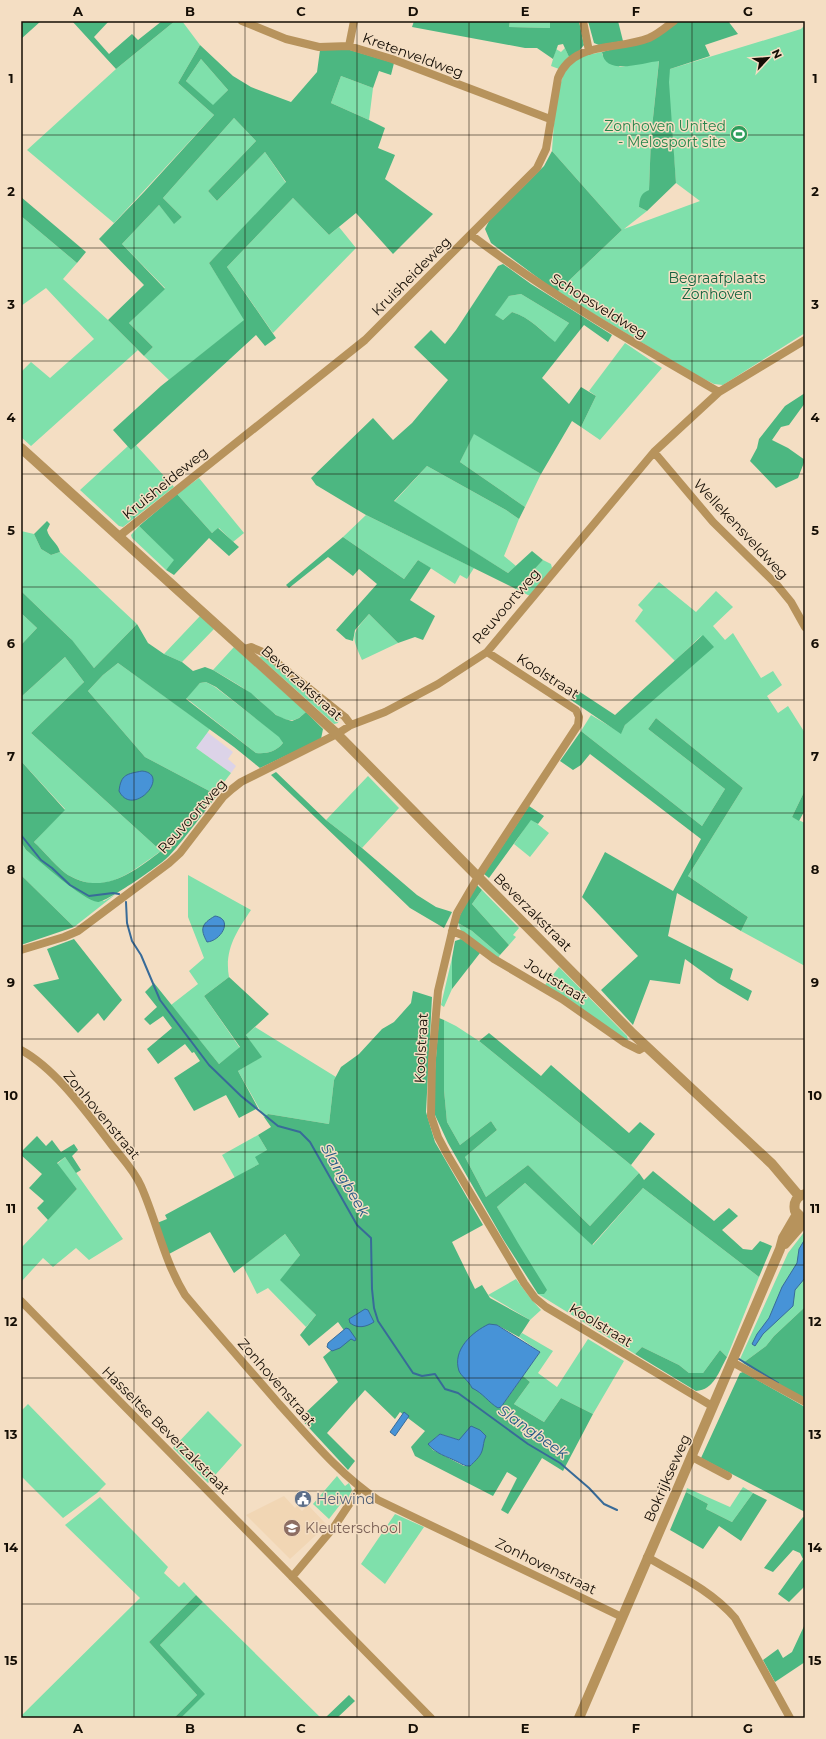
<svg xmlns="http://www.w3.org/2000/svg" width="826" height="1739" font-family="Montserrat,sans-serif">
<rect width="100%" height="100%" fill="#f4dec3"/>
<path fill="#f1d6b4" d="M284 1496 295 1508 297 1506 302 1511 308 1505 327 1525 290 1559 246 1515Z"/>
<path fill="#dcd3e8" d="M207 732 233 752 228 759 236 766 231 773 196 748Z"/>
<path fill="#7fe0ab" d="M175 21H182L200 45 178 83 214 115 114 223 27 150 116 69Z
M510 21H550L551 28 509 27Z
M805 25V333L723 385 714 384 698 376 557 292 622 230 552 151C554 129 555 75 573 61 581 55 593 54 602 52V55L620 67 659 60 651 137 649 190 639 207 647 211 624 229 700 201 676 183 670 106 667 78 670 69 801 29Z
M565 48 569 57 559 69 551 66 556 49 561 52Z
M201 59 228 90 213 106 186 81Z
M341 76 373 88 369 120 331 103Z
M234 118 256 141 208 191 217 201 265 152 286 183 209 263 245 320 169 380 144 356 153 347 129 323 165 288 122 244 159 205 174 223 182 217 163 198Z
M293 198 329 235 339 227 356 248 273 333 227 267Z
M21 216 77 263 63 279 108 320 138 350 31 446 21 437V372L31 362 50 378 94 339 46 288 21 306Z
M521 294 569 323 555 343C542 330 530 318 512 312L503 320 494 315 509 296Z
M625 343 662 368 600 440 581 427 596 396 589 391Z
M474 433 541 474 525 507 460 462Z
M136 445 174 487 123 527 119 526 80 490 128 446 131 450Z
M427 466 506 510 519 519 504 556 516 566 508 573 394 502Z
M199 478 244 533 233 542 219 528 212 533 177 494Z
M366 515 474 568 467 579 460 575 455 584 418 560 404 579 343 537Z
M139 526 175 560 166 570 132 538 131 535Z
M21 531 34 534 41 549 51 555 60 552 137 624 94 668 70 638 21 591Z
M543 560 551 564 552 568 530 596 516 589Z
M659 582 696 612 716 591 733 607 713 626 725 640 733 633 761 678 773 671 782 685 767 696 778 713 788 706 805 733V790L792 817 805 823V966L741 931 748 917 688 876 743 788 656 718 648 729 725 789 702 826 581 731 591 715 621 733 625 725 702 635 675 661 635 621 643 610 638 605Z
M21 613 37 628 21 645Z
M369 614 398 643 362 660C351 635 351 635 369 614Z
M200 616 214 629 182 662 164 654Z
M234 647 306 712C301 716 297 721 290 720 274 719 263 701 250 693 238 684 225 677 213 670Z
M263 656 339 718 338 723 334 724 259 657Z
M65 657 84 682 31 733 161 851C132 871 106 896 70 876 60 871 43 850 34 842L65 809 21 761V697Z
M118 663 210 729 196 748 231 773 215 794 145 757 88 691 103 675Z
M206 682 215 687 280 737 283 743C276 752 266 754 256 753L186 698 200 683Z
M368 776 399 808 362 848 326 820Z
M531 819 549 833 530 857 514 844Z
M21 842 26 850 104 901 116 894 74 927 21 875Z
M188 875 251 910C237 931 224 950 229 977L204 996 240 1048 219 1064 171 1005 198 984 189 971 204 958 188 917Z
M482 890 519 928 513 935 516 937 509 945 472 904Z
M458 923 472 931 500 955 498 958 461 931Z
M452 958V989L444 1007 441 1005Z
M559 967 627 1036 628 1040H626L545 985Z
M444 1020 456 1026 479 1041 631 1165 639 1173 590 1226 528 1165 486 1197 465 1157 497 1130 491 1121 460 1145 447 1122 444 1090Z
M255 1027 336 1077 334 1080 329 1124 268 1114 264 1117 238 1071 261 1057 246 1035Z
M258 1135 267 1150 259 1164 235 1178 222 1155Z
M65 1157 123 1239 89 1260 76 1248 53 1267 43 1258 21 1282V1248L77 1189 57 1164Z
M525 1183 593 1245 643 1188 759 1277 727 1357 720 1350 703 1373H689L679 1365 642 1347 635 1354 538 1294H544L497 1207Z
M805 1231V1307L774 1336 766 1346 743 1363 740 1359 788 1253Z
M285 1234 300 1255 281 1280 316 1315 306 1327 268 1288 257 1294 243 1266Z
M516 1279 531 1299 541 1310 530 1320 488 1295Z
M522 1333 553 1351 538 1373 557 1387 588 1339 624 1361 593 1414 561 1398 544 1422 514 1404 530 1382 523 1376 540 1352 519 1337Z
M28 1404 106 1484 97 1493 63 1518 21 1476V1411Z
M208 1411 242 1445 208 1483 173 1448Z
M337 1476 345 1486 349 1483 352 1490 346 1502 343 1501 329 1519 313 1504Z
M743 1487 753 1493 732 1522 706 1509 708 1504 686 1492 687 1488 730 1507Z
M100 1497 168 1567 164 1573 179 1587 184 1582 196 1595 149 1642 197 1695 174 1718H21V1716L140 1598 65 1525Z
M395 1514 424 1527 385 1584 361 1564Z
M203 1602 321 1718H181L204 1694 160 1645Z"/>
<path fill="#4cb781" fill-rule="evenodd" d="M21 21H41L21 39Z
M72 21H109L94 37 109 54 132 34 138 40 162 21H175L116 69Z
M414 21H510L509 27 550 28V21H579L584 45 579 51 569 57 563 44 558 45 553 59 537 48H525L412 27Z
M588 21H618L623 41 599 45 594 43Z
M678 21H728L738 34 705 45 710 56 670 69 669 82 676 183 647 211 639 207C640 198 640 194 649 190L651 137 659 61C644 62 605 77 602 52L621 47Z
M200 45 233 76 251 87 291 102 317 72 320 50H350L394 63 391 75 379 71 373 88 341 76 331 103 369 120 385 128 378 148 395 155 385 179 433 214 393 254 356 213 329 235 293 198 227 267 276 338 265 346 256 335 131 450 113 430 161 386 244 320 209 263 286 182 265 152 217 201 208 191 256 141 234 118 163 198 182 217 174 224 159 205 122 244 165 289 129 323 153 347 144 356 108 320 144 285 99 239 144 192 214 115 178 83ZM201 59 228 90 213 105 186 81Z
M552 151 622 230 557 292 491 243 485 229 489 221 544 166Z
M21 197 86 252 77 263 21 216Z
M503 264 531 284 612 335 608 342 584 325 542 378 569 404 581 387 596 396 581 427 572 421 541 474 474 434 460 462 525 507 519 519 506 510 427 466 394 501 508 573 532 551 543 560 516 589 366 515 316 485 311 478 373 418 393 440 412 423 448 380 414 347 431 330 445 344 456 330 498 266ZM521 294 569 323 555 342C540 330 531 318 512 312L503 320 495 315 509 296Z
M805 393V403L789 425 781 427 772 440 788 448 805 460 798 478 776 488 750 461 757 448 759 439 785 406Z
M177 494 212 533 218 528 239 547 229 556 209 538 174 575 166 570 174 560 139 526Z
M47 521 50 524 47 530C49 539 58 543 60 552L51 555 41 549 34 534Z
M343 537 404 579 418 560 431 568 410 600 435 616 423 640 415 637 398 643 369 614 355 630 353 641 346 639 336 630 377 584 359 569 353 576 328 557 289 588 286 585Z
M21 591 72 640 94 668 137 624 148 643 164 654 182 662 193 671 205 667 213 670 251 693 276 715 285 719 292 721 299 718 306 712 323 729 321 739 260 768 234 747 118 663 103 675 88 691 145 757 215 794 219 793C202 814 187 836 169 856 162 864 107 902 98 902 82 900 40 861 26 850L21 842V761L65 810 34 842C43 850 60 871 70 876 104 895 134 872 161 851L31 733 84 682 65 657 21 697V645L37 628 21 613ZM206 682 216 687 279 737 283 743C276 752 266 754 256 753L186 699 200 683Z
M703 635 714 647 625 725 621 734 571 700 577 690 615 715Z
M656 718 743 788 688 876 748 917 741 931 677 893 668 936 733 969 730 979 752 991 748 1001 718 983 685 959 680 984 650 980 633 1025 601 990 638 956 582 897 605 852 673 891 701 839 590 754 581 765 573 770 560 761 581 731 702 826 725 789 648 729Z
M276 772 326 820 362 848 417 895 436 907 452 912 444 928 410 908 271 775Z
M805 790V810L799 821 792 817Z
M529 806 544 816 538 824 531 820 489 878 484 874Z
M21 875 74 927 21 945Z
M476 884 482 890 472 904 509 945 500 955 472 931 458 923V919Z
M74 939 122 1000 104 1021 98 1013 78 1033 33 985 59 979 47 949Z
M461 939 468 943 480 953 452 989V958L455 941Z
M229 977 269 1014 246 1035 262 1057 238 1071 258 1108 239 1118 226 1095 194 1111 174 1078 200 1061 194 1052 192 1053 185 1044 158 1064 147 1049 172 1028 163 1016 150 1025 144 1019 157 1007 145 992 154 983 219 1064 240 1047 204 996Z
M413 991 432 997 426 1112 435 1142 483 1225 452 1242 475 1289 482 1285 490 1298 530 1320 519 1337 497 1325 501 1407 523 1376 530 1382 514 1404 544 1422 561 1398 593 1414 563 1471 542 1458 508 1514 501 1510 517 1478 507 1472 493 1496 415 1456 411 1447 425 1431 400 1412 395 1419 365 1390 327 1433 355 1461 348 1470 300 1418 338 1382 323 1357 348 1336 338 1322 309 1346 300 1335 316 1315 280 1280 300 1255 285 1234 234 1273 210 1232 169 1254 157 1223 167 1219 165 1215 259 1164 255 1157 267 1150 258 1135 271 1127 264 1117 268 1114 329 1124 334 1080 341 1067 359 1054 382 1029 394 1022 411 1003ZM440 1434 459 1440 482 1443C482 1454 477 1459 470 1466H464L433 1450 428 1444Z
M439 1018 444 1020V1090L447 1122 460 1145 491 1121 497 1130 465 1157 486 1197 528 1165 590 1226 639 1173 644 1180 653 1171 714 1221 729 1208 738 1216 722 1230 743 1249 752 1250 760 1241 772 1246 759 1277 643 1188 592 1245 525 1183 497 1207 518 1243 547 1290 544 1294H538L503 1239 448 1143 435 1115V1071Z
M489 1033 541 1076 551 1065 629 1133 640 1122 655 1134 631 1165 479 1041Z
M37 1136 46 1146 52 1140 61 1152 74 1144 78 1150 72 1156 81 1170 76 1173 65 1157 57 1163 77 1189 48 1220 37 1208 44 1201 29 1188 42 1174 21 1155V1152Z
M805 1307V1399L775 1383 743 1363 766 1346 774 1336Z
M642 1347 679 1365 689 1373H703L720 1350 727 1357C719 1371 714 1390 696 1391L635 1354Z
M743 1372 805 1407V1512L701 1458 740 1373Z
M686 1492 708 1504 706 1509 732 1522 753 1493 767 1500 741 1541 719 1526 703 1549 670 1530Z
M803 1517 805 1518V1586L789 1602 778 1594 803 1559 800 1553 793 1550 773 1572 764 1568Z
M196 1595 203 1602 160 1645 205 1694 181 1718H174L197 1695 149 1642Z
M805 1624V1662L775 1682 763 1660 778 1649 783 1658 792 1652Z
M349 1695 355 1701 337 1718H325Z"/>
<path fill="#4793d7" stroke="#386b98" d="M142 771C172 774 133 819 119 791 121 774 127 774 142 771Z
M215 916C234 919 221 941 207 942 200 929 201 924 215 916Z
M805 1239V1278L795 1290 793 1306 763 1334 755 1346 752 1344 757 1334 769 1318 782 1287 797 1263 799 1249Z
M365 1309 368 1310 374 1322C366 1327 358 1329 350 1323L349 1319Z
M489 1324 497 1325 540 1352 501 1407 498 1408C488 1402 483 1393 472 1388 469 1381 461 1376 459 1371 452 1350 472 1332 489 1324Z
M346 1328 349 1329 356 1339 355 1341 351 1339 340 1348 332 1351 327 1347 328 1343Z
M404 1412 409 1416 395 1436 390 1432Z
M471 1426 480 1430 486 1436C483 1442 484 1445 482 1451 480 1457 474 1462 470 1466 464 1466 462 1464 458 1462 446 1456 436 1454 428 1444L440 1434 459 1440Z"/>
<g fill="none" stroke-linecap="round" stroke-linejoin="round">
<path stroke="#386b98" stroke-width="2" d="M21 835 41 860 52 868 70 885 89 896 113 893 119 894
M126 902 127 923 132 941 141 955 160 1000 209 1065 241 1096 278 1126 300 1132 310 1142 357 1225 371 1238 372 1289 374 1308 378 1321 413 1373 422 1376 435 1374 445 1389 458 1393 528 1444 560 1463 589 1488 604 1504 617 1510
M739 1359 778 1383"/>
<path stroke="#b7935c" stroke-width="8" d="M242 21 286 39 319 47 349 46 392 59 550 119
M583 21 589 51
M349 46 354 21
M471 235C550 295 634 343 719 392
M654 452 713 522 777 585 791 602 805 627
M118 537 365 340 537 168 546 149 558 78C573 40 617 51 649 38 658 34 666 27 674 21
M244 649 251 647 265 653 345 717 351 725
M487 652 576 710 579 717 578 725 478 877 457 913 453 928 438 991 432 1060 431 1116 438 1137 447 1154 524 1283 535 1298 546 1307 712 1406
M452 931 462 935 494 959 562 999 625 1043 639 1050 646 1046
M21 950 64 937 78 931 169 863 180 853 223 797 232 789 241 782 337 734 351 725 385 712 438 684 487 652 654 452 719 392 805 340
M21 1050C56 1069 87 1113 111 1144 121 1157 134 1170 141 1186 157 1222 164 1261 185 1295 216 1332 248 1368 279 1404 310 1438 339 1474 378 1500L622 1617
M21 1301 431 1718
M732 1362 805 1402
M692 1457 728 1476
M647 1557C678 1575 712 1591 735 1618L790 1718
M292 1577 334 1527 360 1488"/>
<path stroke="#b7935c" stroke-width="10" d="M21 448 337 734 633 1034 772 1164 799 1196
M801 1217 795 1211C793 1202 797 1196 805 1194
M785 1244 805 1221
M579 1718C646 1562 714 1405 780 1249L783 1238 797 1214"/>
</g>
<path fill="none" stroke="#150e05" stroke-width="1" stroke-opacity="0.55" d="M134 21V1718M245 21V1718M357 21V1718M469 21V1718M581 21V1718M692 21V1718M21 135H805M21 248H805M21 361H805M21 474H805M21 587H805M21 700H805M21 813H805M21 926H805M21 1039H805M21 1152H805M21 1265H805M21 1378H805M21 1491H805M21 1604H805"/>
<defs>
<symbol id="stadium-disc" viewBox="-11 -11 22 22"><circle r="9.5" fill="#2e9e5b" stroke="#f4dec3"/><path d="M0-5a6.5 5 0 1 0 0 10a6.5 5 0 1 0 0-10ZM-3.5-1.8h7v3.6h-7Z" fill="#fff"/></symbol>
<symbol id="civic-disc" viewBox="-11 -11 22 22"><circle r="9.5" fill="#5c6f8a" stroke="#f4dec3"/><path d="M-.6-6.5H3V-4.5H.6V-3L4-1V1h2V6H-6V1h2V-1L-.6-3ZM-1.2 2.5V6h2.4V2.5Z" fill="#fff"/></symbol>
<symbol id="school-disc" viewBox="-11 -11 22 22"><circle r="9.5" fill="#8d6e63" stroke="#f4dec3"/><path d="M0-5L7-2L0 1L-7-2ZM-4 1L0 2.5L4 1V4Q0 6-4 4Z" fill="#fff"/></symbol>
</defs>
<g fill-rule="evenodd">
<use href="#stadium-disc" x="729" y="124" width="20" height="20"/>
<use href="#civic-disc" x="293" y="1489" width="20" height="20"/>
<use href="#school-disc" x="282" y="1518" width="20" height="20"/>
</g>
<g text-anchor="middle" stroke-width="3" stroke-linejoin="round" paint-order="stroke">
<g font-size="14" fill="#150e05" stroke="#f4dec3">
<text transform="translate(413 55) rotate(20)" y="5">Kretenveldweg</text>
<text transform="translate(411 276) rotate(-45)" y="5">Kruisheideweg</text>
<text transform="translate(599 306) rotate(32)" y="5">Schopsveldweg</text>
<text transform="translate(165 483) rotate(-39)" y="5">Kruisheideweg</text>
<text transform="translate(741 529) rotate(47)" y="5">Wellekensveldweg</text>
<text transform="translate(506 606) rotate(-49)" y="5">Reuvoortweg</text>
<text transform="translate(548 676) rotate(33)" y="5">Koolstraat</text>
<text transform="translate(302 683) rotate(42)" y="5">Beverzakstraat</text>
<text transform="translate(192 816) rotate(-48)" y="5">Reuvoortweg</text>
<text transform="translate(533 912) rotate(45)" y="5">Beverzakstraat</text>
<text transform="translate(556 981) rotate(32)" y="5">Joutstraat</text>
<text transform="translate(421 1048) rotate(-87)" y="5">Koolstraat</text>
<text transform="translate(102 1115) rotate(50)" y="5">Zonhovenstraat</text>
<text transform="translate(601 1325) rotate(31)" y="5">Koolstraat</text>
<text transform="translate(277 1382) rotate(49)" y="5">Zonhovenstraat</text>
<text transform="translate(166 1430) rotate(45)" y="5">Hasseltse Beverzakstraat</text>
<text transform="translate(667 1478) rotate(-66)" y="5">Bokrijkseweg</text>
<text transform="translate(546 1566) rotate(26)" y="5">Zonhovenstraat</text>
</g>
<g font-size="14" fill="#27864d" stroke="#f4dec3" text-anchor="end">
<text x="726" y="131">Zonhoven United<tspan x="726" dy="16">- Melosport site</tspan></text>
</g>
<g font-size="14" fill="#12623f" stroke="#f4dec3">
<text x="717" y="283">Begraafplaats<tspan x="717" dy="16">Zonhoven</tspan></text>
</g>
<g font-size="14" fill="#4e5e75" stroke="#f4dec3" text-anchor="start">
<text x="316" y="1504">Heiwind</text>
</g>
<g font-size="14" fill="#785e54" stroke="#f4dec3" text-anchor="start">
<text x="305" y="1533">Kleuterschool</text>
</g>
<g font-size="15" font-style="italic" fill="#255a88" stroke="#f4dec3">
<text transform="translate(345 1180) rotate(60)" y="5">Slangbeek</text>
<text transform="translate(533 1432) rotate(35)" y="5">Slangbeek</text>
</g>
</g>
<rect width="826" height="1739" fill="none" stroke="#f4dec3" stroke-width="44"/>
<g transform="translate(768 58) rotate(64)" stroke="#f4dec3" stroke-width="3" paint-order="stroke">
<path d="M0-3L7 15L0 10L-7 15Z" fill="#150e05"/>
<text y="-6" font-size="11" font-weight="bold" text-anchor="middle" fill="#150e05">N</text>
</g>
<rect x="22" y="22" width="782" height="1695" fill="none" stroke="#150e05" stroke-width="1.5"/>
<g font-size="13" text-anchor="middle" font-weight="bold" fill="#150e05">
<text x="78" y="16">A</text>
<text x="190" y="16">B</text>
<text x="301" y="16">C</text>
<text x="413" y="16">D</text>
<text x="525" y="16">E</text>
<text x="636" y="16">F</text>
<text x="748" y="16">G</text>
<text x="11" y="83">1</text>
<text x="815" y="83">1</text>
<text x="11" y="196">2</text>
<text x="815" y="196">2</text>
<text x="11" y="309">3</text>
<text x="815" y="309">3</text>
<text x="11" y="422">4</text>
<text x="815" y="422">4</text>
<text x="11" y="535">5</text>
<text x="815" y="535">5</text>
<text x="11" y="648">6</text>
<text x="815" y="648">6</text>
<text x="11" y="761">7</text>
<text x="815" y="761">7</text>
<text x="11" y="874">8</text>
<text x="815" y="874">8</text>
<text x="11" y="987">9</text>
<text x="815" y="987">9</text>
<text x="11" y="1100">10</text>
<text x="815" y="1100">10</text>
<text x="11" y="1213">11</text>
<text x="815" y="1213">11</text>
<text x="11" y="1326">12</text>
<text x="815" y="1326">12</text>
<text x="11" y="1439">13</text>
<text x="815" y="1439">13</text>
<text x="11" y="1552">14</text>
<text x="815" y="1552">14</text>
<text x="11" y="1665">15</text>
<text x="815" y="1665">15</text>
<text x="78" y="1733">A</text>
<text x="190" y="1733">B</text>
<text x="301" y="1733">C</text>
<text x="413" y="1733">D</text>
<text x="525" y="1733">E</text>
<text x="636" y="1733">F</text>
<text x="748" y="1733">G</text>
</g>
</svg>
